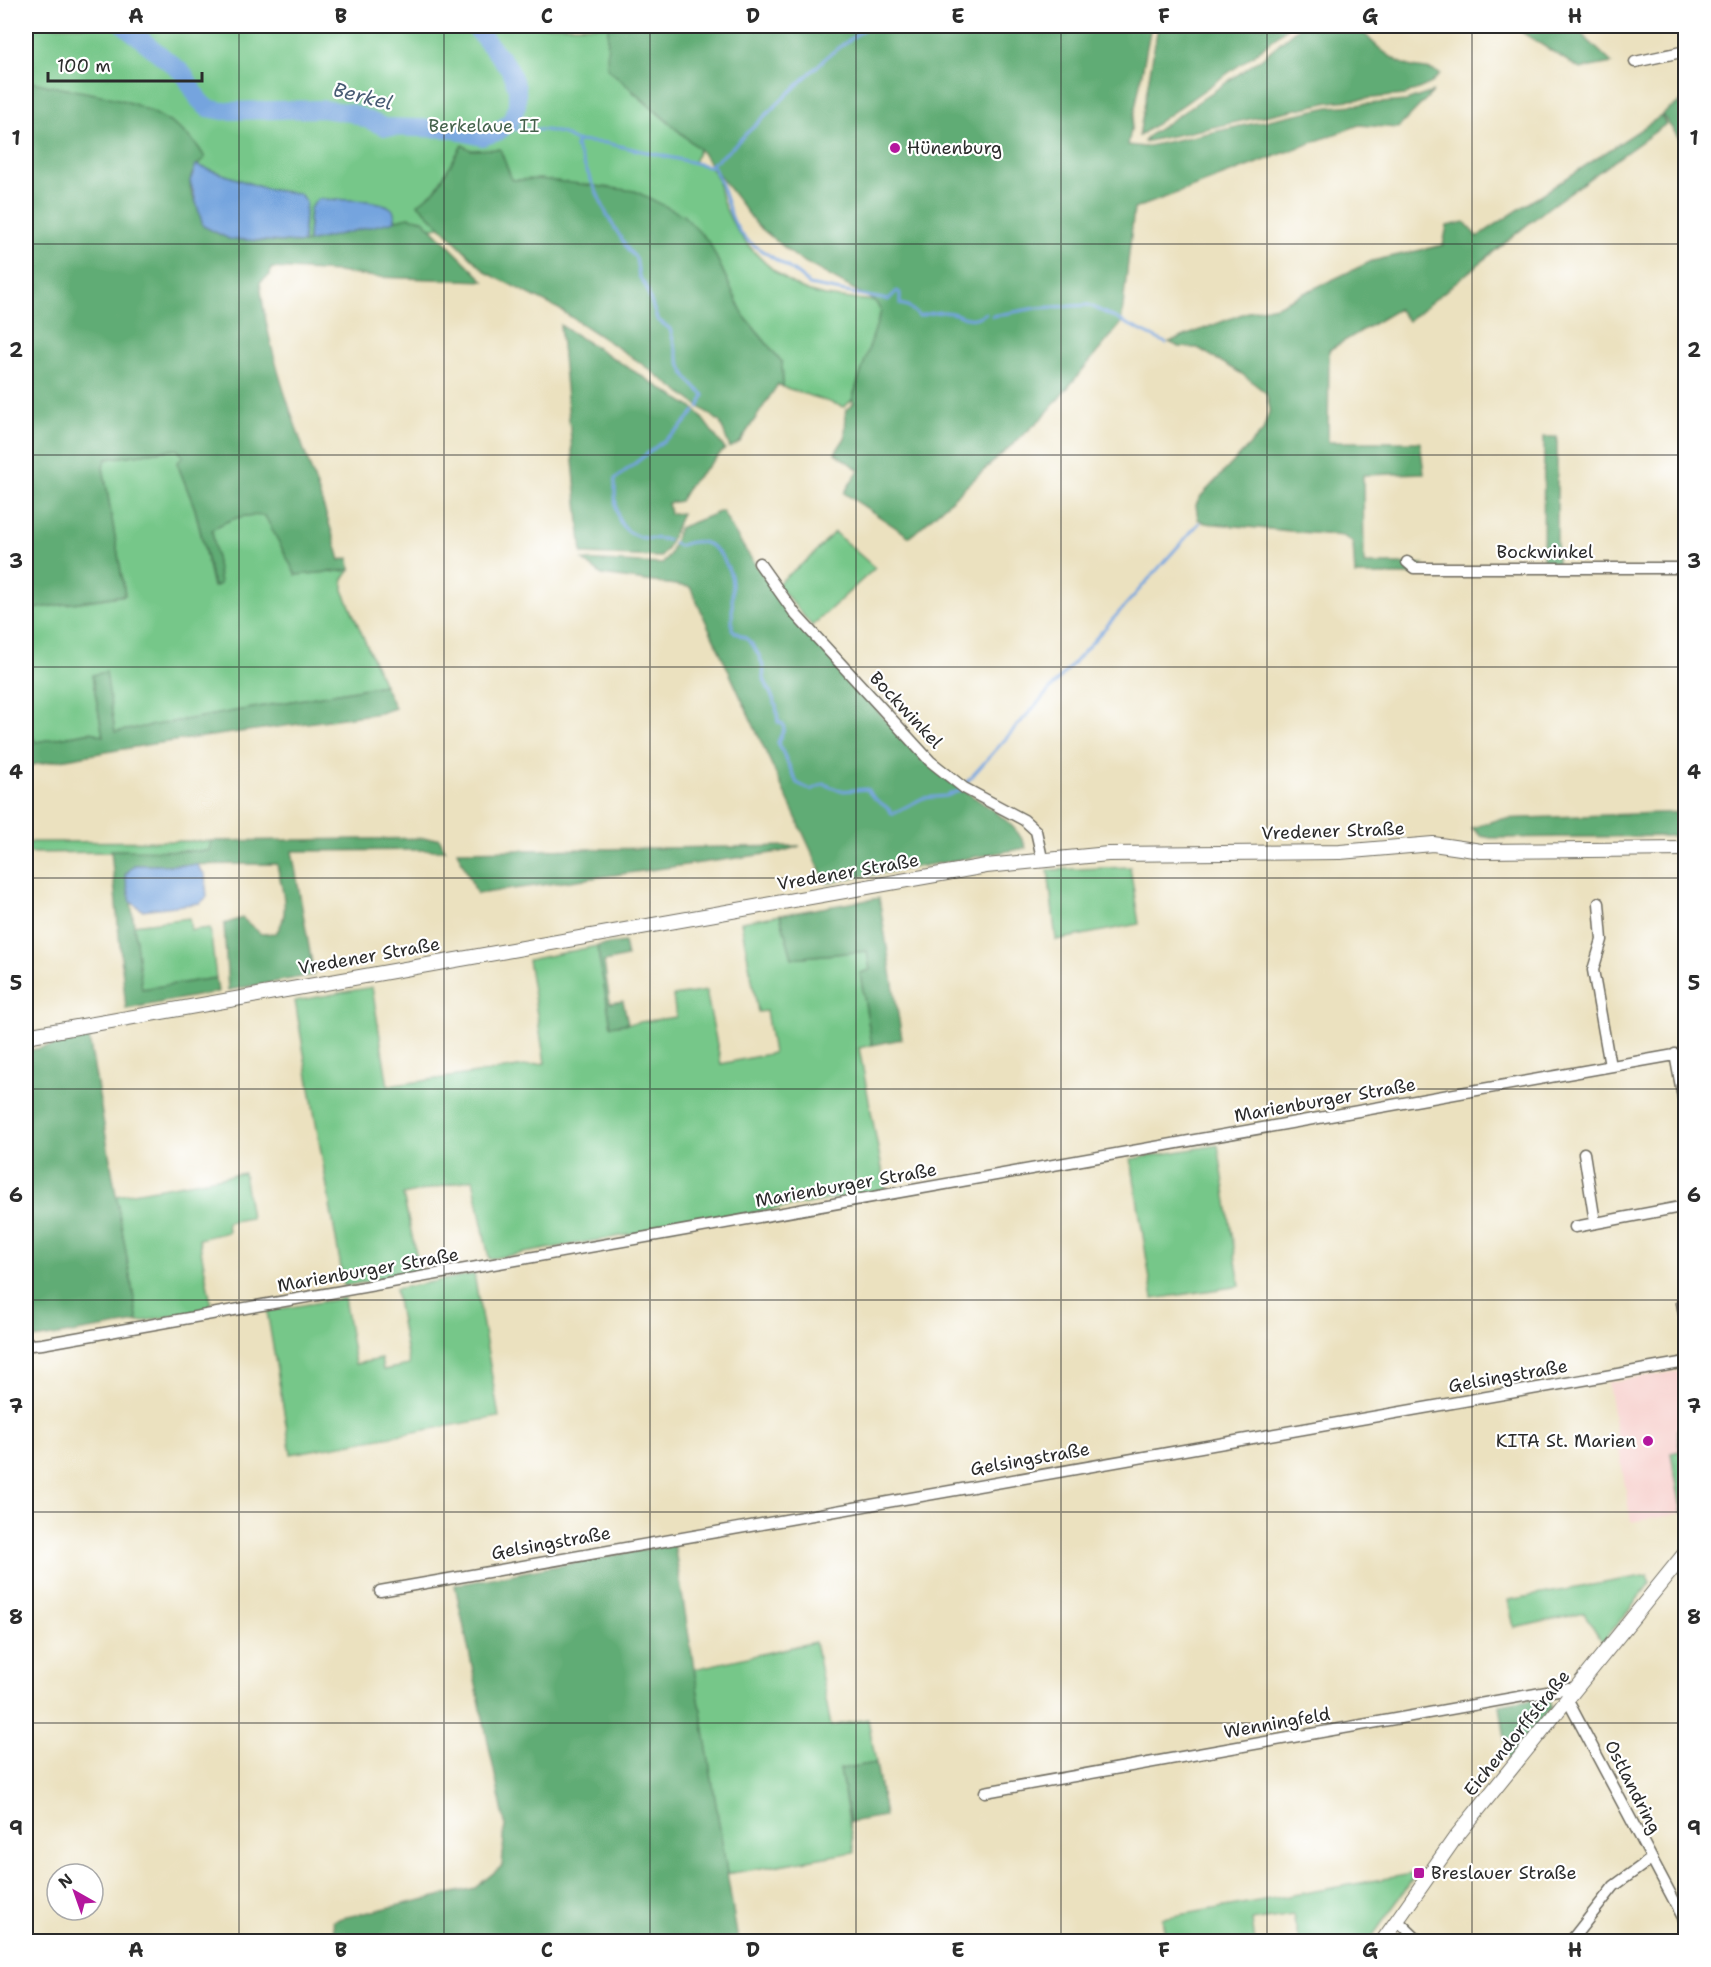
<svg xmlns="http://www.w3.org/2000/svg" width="1711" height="1967" font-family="'Shantell Sans',sans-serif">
<rect width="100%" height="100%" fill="#fff"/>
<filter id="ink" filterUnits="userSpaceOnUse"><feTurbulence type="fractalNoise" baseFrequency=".0167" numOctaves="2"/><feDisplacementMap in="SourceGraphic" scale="12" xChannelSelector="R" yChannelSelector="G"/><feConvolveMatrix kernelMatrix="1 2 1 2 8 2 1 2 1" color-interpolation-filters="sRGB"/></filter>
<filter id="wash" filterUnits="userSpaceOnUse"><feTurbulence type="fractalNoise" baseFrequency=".008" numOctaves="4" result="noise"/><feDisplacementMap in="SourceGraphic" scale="24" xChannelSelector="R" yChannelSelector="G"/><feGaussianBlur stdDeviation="1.35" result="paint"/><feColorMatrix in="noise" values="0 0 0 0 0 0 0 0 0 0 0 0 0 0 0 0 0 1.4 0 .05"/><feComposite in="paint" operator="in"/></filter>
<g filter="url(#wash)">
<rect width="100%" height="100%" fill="#ebe1bf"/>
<path fill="#f7d0cd" d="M1685 1370V1429L1677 1430 1680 1451 1671 1453 1682 1513 1631 1522 1608 1382Z"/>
<path fill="#76c789" stroke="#50795a" stroke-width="1.5" d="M26 26H610L632 91 699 149 694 163C702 165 709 164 714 172 720 181 720 196 725 207 738 240 767 269 798 287 820 299 850 298 875 301L882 311 852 400 844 407 783 387 782 362 744 316 709 242 462 224 425 229 404 218 395 221V213L310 208 308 242 303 243 300 194 266 189 196 165 199 163 26 119Z
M177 449 183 456 177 463 195 509 213 587 220 584 212 530C230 518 243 514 265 515L296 575 350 570 343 579V590L384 685 115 732 105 673 92 675 103 736 90 732 36 742 26 730V610L125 595 103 467 106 459Z
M834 532 875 568 812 626 777 584 812 556Z
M211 841 209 851 26 853V844L33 842Z
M1130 867 1139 924 1056 940 1048 870Z
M780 915 792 958 867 951 870 970 860 973 872 1045 859 1048 886 1190 489 1259 473 1179 403 1195 420 1272 344 1286 295 1001 372 987 388 1086 545 1063 528 960 597 946 611 1026 676 1017 673 996 706 991 721 1064 773 1053 766 1011 758 1012 741 922Z
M189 918 191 930 210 928 216 978 141 989 134 925Z
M1218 1145 1240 1286 1153 1299 1131 1159Z
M244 1173 251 1218 227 1222 228 1232 199 1239 212 1309 138 1322 116 1196Z
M474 1274 499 1417 291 1454 267 1311 344 1298 355 1364 381 1359 383 1370 409 1365 395 1289Z
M1685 1429 1686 1512 1682 1513 1671 1453 1680 1451 1677 1430Z
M1648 1575 1650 1583 1602 1643 1584 1613 1514 1628 1508 1600Z
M815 1642 831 1726 868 1719 876 1763 840 1769 854 1852 727 1874 694 1669Z
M1417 1873 1369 1941H1299L1293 1915 1252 1921 1255 1941H1166L1162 1918Z"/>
<path fill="#60ac75" stroke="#466c50" stroke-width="1.5" d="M608 26H1151L1128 145 1144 147 1329 107 1406 101 1433 92 1398 128 1359 125 1134 209 1121 324 1044 416 910 537 844 493 859 470 835 453 845 438 846 410 854 403 852 400 881 311 875 301 797 258 757 225 699 149 607 68Z
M1158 26H1289L1255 54 1139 136Z
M1300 26H1358C1371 42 1389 59 1409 66 1420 70 1430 67 1440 74L1432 83 1405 95 1330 102 1144 142 1147 137 1262 58Z
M1512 26H1573L1612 63 1580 69Z
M26 80C58 90 93 91 125 101 153 110 192 131 205 158 169 187 207 217 229 239L303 243 408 217 423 220 484 281 375 277 338 272 271 268 270 275 260 282C270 379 315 467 340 560L349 558 350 570 296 575 265 516C243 514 230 518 212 530L220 584 214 587 195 509 177 463 183 456 177 449 106 459 103 467 125 595 26 610Z
M1685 98V146L1662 115Z
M1661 116 1666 124 1548 208 1408 321 1398 309 1329 350 1328 442H1420L1424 473 1363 475 1364 564H1424L1415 575H1355L1353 543 1343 536 1205 523 1198 519 1196 505 1201 496 1263 431 1270 409 1266 393 1242 374 1198 348 1179 347 1169 342 1250 311 1277 306 1372 261 1443 245 1447 226 1465 222 1477 237Z
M462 145 471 150 500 149 512 180 540 179 635 191 683 215 709 242 744 316 782 362 783 387 778 384 740 442 730 448 720 422 635 359 559 309 487 273 418 204 436 189Z
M560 325 696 410 725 449 690 484 680 501 668 503 670 514 682 513 667 549 661 557 582 554Z
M1544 437H1557V564H1543Z
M722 511C757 575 802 626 850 680 881 715 910 749 946 778 969 797 1017 818 1026 848L826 883 690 587 602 575 583 560 662 564 670 554 679 528Z
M106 672 115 732 384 685 395 708 380 713 152 744 26 766V730L36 742 92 732 103 736 92 675Z
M1685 812V836L1491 838 1481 836 1472 828 1499 819Z
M439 838 445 850 292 851 314 975 228 990 224 924 242 918 261 934 276 933C292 913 281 887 277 864L134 865 125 875 131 902 142 989 216 978 218 992 126 1009 111 850 209 851 211 841Z
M800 846 780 852 477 894 457 851Z
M879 898 902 1039 872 1045 860 973 870 970 867 951 792 958 780 915Z
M624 942 627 957 604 962 610 1003 623 1001 628 1023 611 1026 597 946Z
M89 1038 138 1322 35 1339 26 1284V1051Z
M674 1544 738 1941H335L333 1920 475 1888 502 1866 505 1823 455 1585Z
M1544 1697 1549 1698 1551 1708 1508 1761 1500 1705Z
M876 1763 885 1816 850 1822 840 1769Z"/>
<path fill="#74a4de" stroke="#506884" stroke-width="1.5" d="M196 165 266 189 300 194 306 202 303 243 229 239 203 226 190 181Z
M318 199C334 200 378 198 391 208 395 211 395 216 395 221L308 242 310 208Z
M134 865H197L205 875 207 897 200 903 142 910 131 902 125 875Z"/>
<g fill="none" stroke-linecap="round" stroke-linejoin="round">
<path stroke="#74a4de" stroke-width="3" d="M501 129 545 130 561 133 576 141 606 143 713 167C727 189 727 221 746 239 759 251 805 275 809 285L888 300 897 291 900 293V304L908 306 919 316C926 314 936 312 944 312 962 312 966 326 986 313
M576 141V147L608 217 629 251 636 258 639 276 646 287 657 319 670 329C679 359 678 374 704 395L699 407
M709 166 726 153 829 55 868 26
M992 316 1036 308 1089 305 1166 343
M668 540C660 538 653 539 645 538 613 533 615 505 615 479L680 428 695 411
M674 543 679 546C707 533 723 551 731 576 733 583 732 619 732 629 736 634 738 634 744 637 755 644 766 665 763 677L776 705 778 722 783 724 784 729 778 742 797 783 811 790 824 784 841 791 867 789C875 804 887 803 892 814L923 798 946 796 961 790
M966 783 1199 523"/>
<path stroke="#74a4de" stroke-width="18" d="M125 26 184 74 199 100 207 108 223 111 322 109 351 113 385 127 450 129 482 137 498 132 511 121 517 105V88L509 68 474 26"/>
</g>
</g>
<g filter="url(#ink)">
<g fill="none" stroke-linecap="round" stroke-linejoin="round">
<defs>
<path id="minor" d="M1635 62 1686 51
M1407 562 1414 568H1686
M759 563 796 615 930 761 964 788 1024 820 1036 831 1042 858
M1599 903 1602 940 1593 970 1610 1066
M1675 1054 1686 1114
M1584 1153 1595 1222
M1575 1227 1686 1206
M1682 1303 1686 1324
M26 1340 31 1345 42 1344 1686 1053
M380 1591 1686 1362
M1567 1699 1686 1923
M985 1792 1569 1688 1573 1691
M1397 1920 1420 1942
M1570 1942 1614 1886 1651 1859"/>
<path id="tertiary" d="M26 1036 986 866 1108 854 1340 852 1433 844 1481 851 1686 849
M1382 1942 1455 1838 1686 1552"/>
</defs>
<use href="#minor" stroke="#6e6b5f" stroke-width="13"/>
<use href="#tertiary" stroke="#6e6b5f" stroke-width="16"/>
<use href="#minor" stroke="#fff" stroke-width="10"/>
<use href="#tertiary" stroke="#fff" stroke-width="14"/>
</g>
</g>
<path fill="none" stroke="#2b2b2b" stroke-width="1.5" stroke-opacity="0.55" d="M239 26V1942M444 26V1942M650 26V1942M856 26V1942M1061 26V1942M1267 26V1942M1472 26V1942M26 244H1686M26 455H1686M26 667H1686M26 878H1686M26 1089H1686M26 1300H1686M26 1512H1686M26 1723H1686"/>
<g fill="#b5179e" stroke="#fff" stroke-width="2">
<circle cx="895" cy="148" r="6"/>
<circle cx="1648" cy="1441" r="6"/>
<rect x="1413" y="1867" width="12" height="12" rx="3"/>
</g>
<g text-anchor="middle" stroke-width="4.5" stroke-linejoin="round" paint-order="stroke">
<g font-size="18" fill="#45624c" stroke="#fff">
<text x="484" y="132">Berkelaue II</text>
</g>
<g font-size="18" fill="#2b2b2b" stroke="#fff" text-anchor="start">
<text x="907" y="154">Hünenburg</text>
<text x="1636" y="1447" text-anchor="end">KITA St. Marien</text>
<text x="1431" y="1879">Breslauer Straße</text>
</g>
<g font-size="18" fill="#2b2b2b" stroke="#fff">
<text x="1545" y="558">Bockwinkel</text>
<text transform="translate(906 710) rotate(47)" y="6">Bockwinkel</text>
<text transform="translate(1333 831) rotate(-2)" y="6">Vredener Straße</text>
<text transform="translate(848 872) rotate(-10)" y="6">Vredener Straße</text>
<text transform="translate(369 956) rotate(-10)" y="6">Vredener Straße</text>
<text transform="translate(1325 1100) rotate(-10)" y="6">Marienburger Straße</text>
<text transform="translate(846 1185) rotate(-10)" y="6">Marienburger Straße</text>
<text transform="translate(368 1270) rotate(-10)" y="6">Marienburger Straße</text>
<text transform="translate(1508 1376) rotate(-10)" y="6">Gelsingstraße</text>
<text transform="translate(1030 1459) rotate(-10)" y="6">Gelsingstraße</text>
<text transform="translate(551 1543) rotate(-10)" y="6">Gelsingstraße</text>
<text transform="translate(1277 1723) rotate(-10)" y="6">Wenningfeld</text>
<text transform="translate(1517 1733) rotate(-51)" y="6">Eichendorffstraße</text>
<text transform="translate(1633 1787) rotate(63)" y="6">Ostlandring</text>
</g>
<g font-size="20" font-style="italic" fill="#485b73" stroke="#fff">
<text transform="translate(363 96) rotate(14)" y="7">Berkel</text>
</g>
</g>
<rect width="1711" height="1967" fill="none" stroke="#fff" stroke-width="66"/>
<g transform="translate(75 1892) rotate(320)"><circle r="28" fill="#ffffff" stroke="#aaaaaa" stroke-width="1.5"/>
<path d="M0-4.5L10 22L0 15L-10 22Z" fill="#b5179e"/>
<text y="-9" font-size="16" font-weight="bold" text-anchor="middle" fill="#2b2b2b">N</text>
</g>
<path d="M48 72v9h154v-9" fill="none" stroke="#2b2b2b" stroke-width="3"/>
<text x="57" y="72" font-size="18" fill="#2b2b2b" stroke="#ffffff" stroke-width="4.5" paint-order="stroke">100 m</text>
<rect x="33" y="33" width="1645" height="1901" fill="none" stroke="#2b2b2b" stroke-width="2"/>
<g font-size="20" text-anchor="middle" font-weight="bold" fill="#2b2b2b">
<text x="136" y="23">A</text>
<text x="341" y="23">B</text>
<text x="547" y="23">C</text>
<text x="753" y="23">D</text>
<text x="958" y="23">E</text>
<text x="1164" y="23">F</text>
<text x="1370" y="23">G</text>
<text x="1575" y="23">H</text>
<text x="16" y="145">1</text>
<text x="1694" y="145">1</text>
<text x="16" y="357">2</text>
<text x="1694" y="357">2</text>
<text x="16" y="568">3</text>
<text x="1694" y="568">3</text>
<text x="16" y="779">4</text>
<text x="1694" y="779">4</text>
<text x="16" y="990">5</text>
<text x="1694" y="990">5</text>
<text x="16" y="1202">6</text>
<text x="1694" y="1202">6</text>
<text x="16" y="1413">7</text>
<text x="1694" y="1413">7</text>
<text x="16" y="1624">8</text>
<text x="1694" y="1624">8</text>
<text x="16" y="1835">9</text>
<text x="1694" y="1835">9</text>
<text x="136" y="1957">A</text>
<text x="341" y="1957">B</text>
<text x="547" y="1957">C</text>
<text x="753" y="1957">D</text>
<text x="958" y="1957">E</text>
<text x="1164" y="1957">F</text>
<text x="1370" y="1957">G</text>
<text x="1575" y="1957">H</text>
</g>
</svg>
